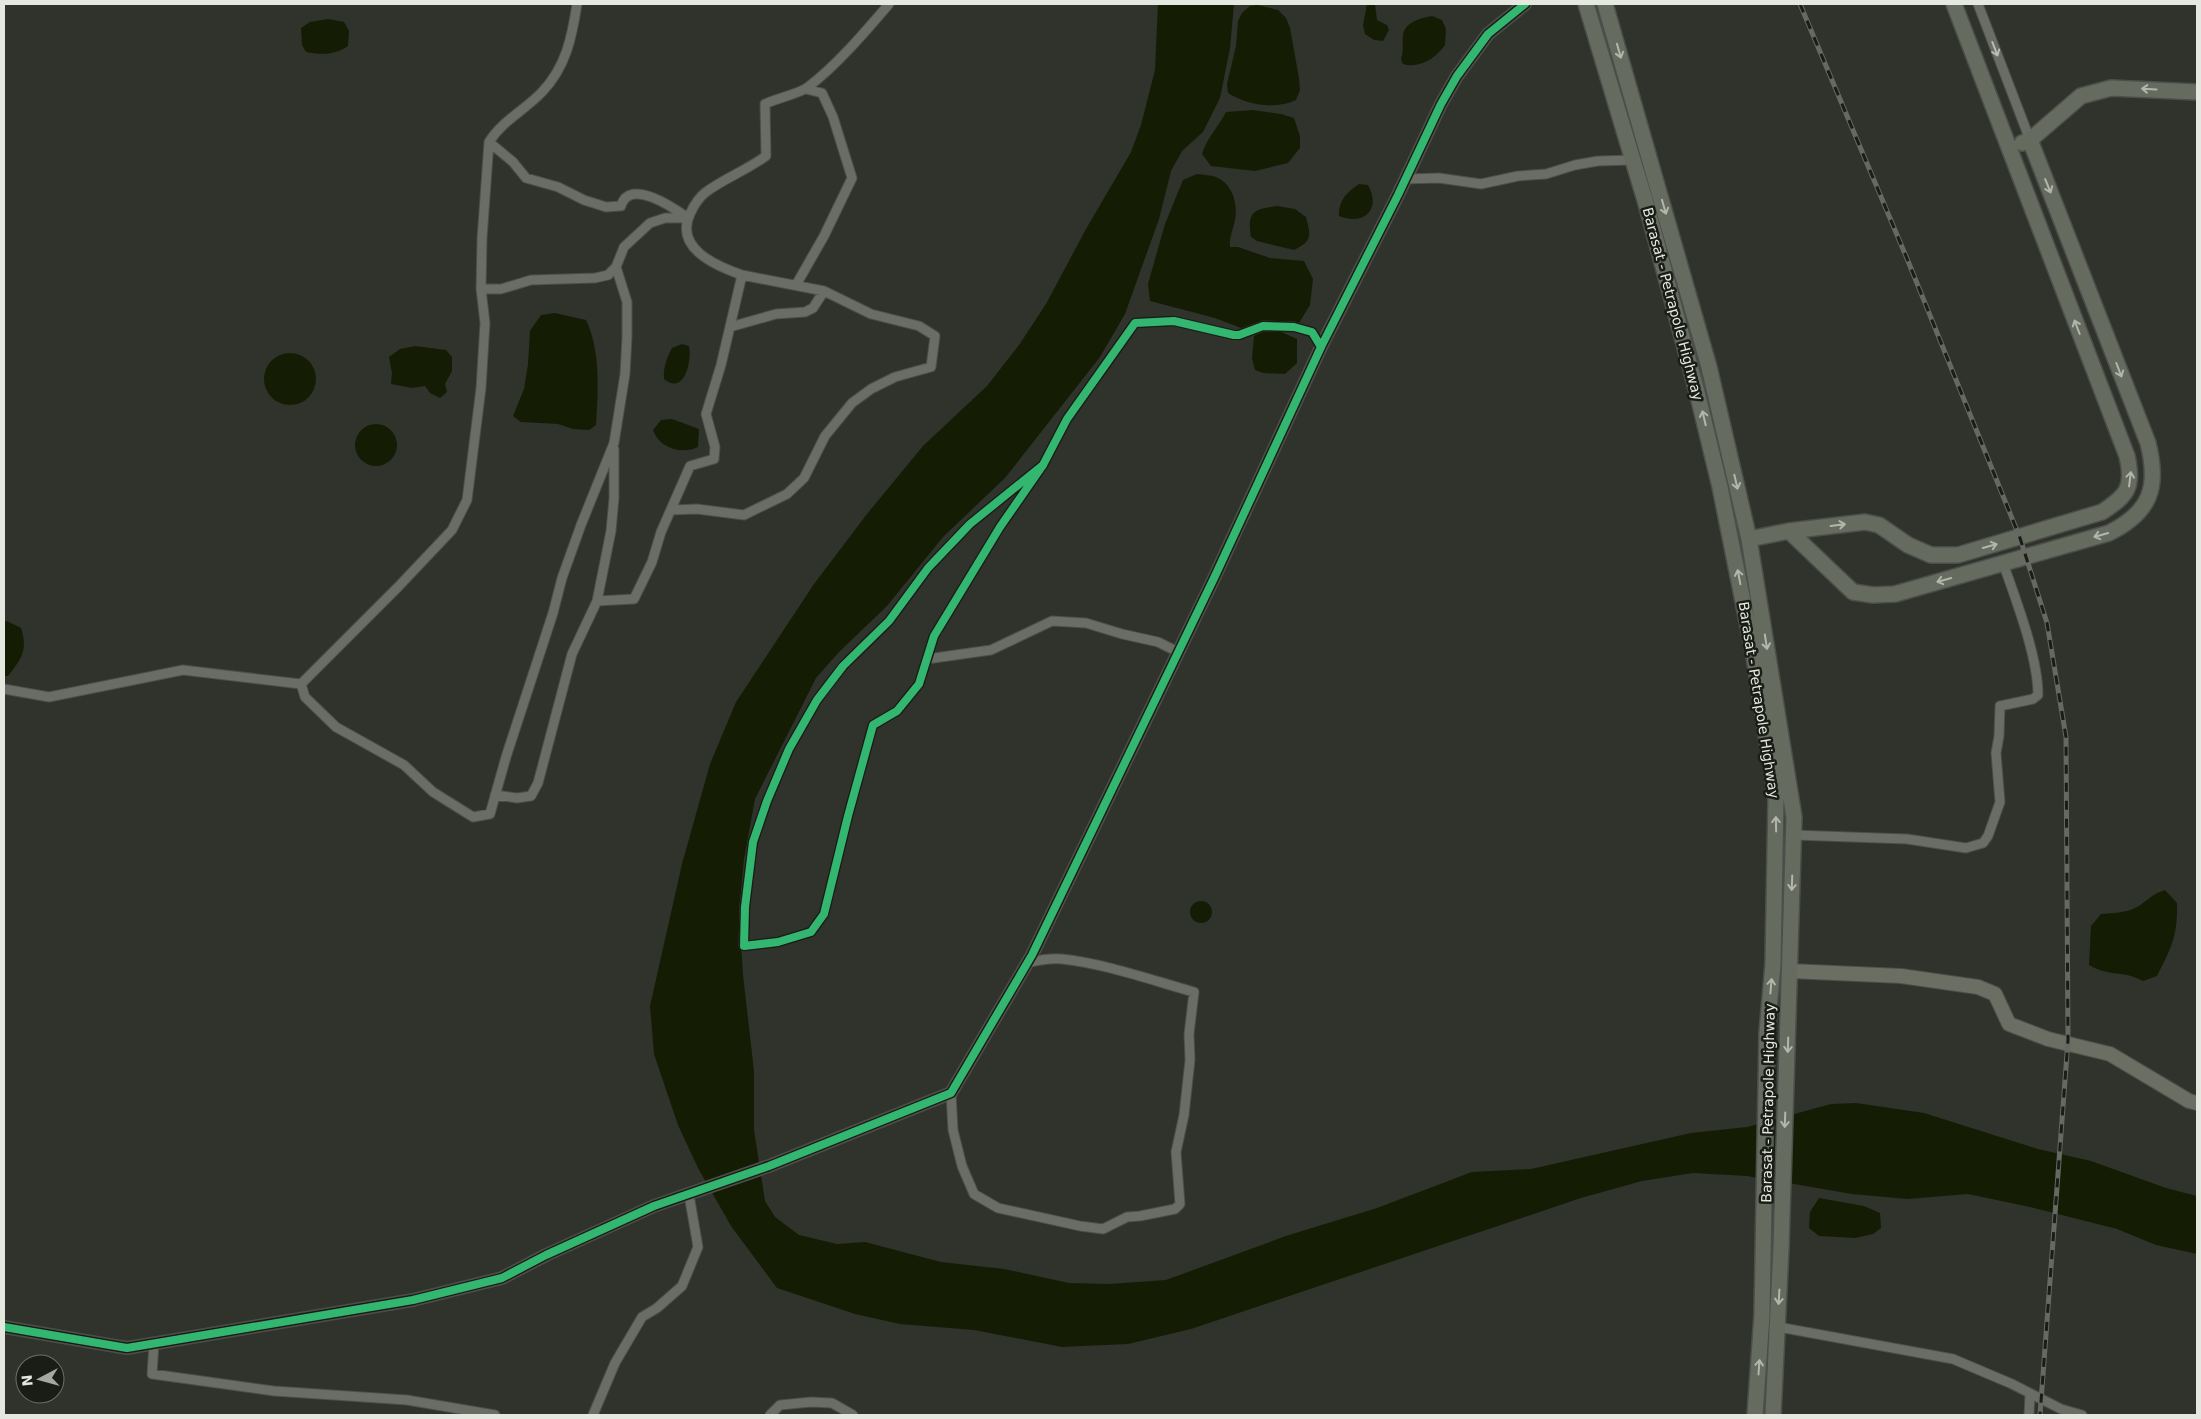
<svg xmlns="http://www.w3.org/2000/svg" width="2201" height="1419" font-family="'DejaVu Sans',sans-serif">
<rect width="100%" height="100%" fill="#30322c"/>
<path fill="#141d04" d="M1158 4H1234L1230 48 1220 98 1203 132 1182 151 1171 171 1159 219 1125 314 1100 357 1005 478 943 537 887 606 839 652 816 678 755 799 744 859 739 911 743 975 754 1071V1130L765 1201 775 1217 799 1235 837 1244 865 1242 941 1262 1004 1269 1069 1283 1109 1284 1166 1280 1286 1236 1377 1208 1472 1172 1531 1169 1691 1133 1747 1127 1831 1104 1856 1103 1924 1113 2038 1149 2091 1161 2166 1188 2197 1196V1254L2156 1245 2117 1229 2030 1207 1968 1194 1908 1199 1852 1194 1747 1176 1693 1173 1642 1181 1581 1198 1191 1329 1128 1344 1062 1347 974 1330 900 1324 855 1314 777 1288 731 1226 698 1168 678 1125 654 1054 650 1006 682 864 710 764 736 702 814 584 867 514 923 446 987 386 1019 345 1046 304 1086 229 1131 152 1141 125 1155 70Z
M1367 4H1375L1377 20 1387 25 1389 30 1383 41 1374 40 1365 34 1363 25Z
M1257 5 1278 10 1286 18 1290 28 1299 78 1300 90 1296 100C1275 110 1247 105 1228 93L1227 84 1236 46 1238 21 1242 13 1250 6Z
M1432 16 1442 20 1446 29 1445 45C1436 58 1419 69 1403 64L1401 59C1404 50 1402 43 1403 35 1405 22 1421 18 1432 16Z
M328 19 344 22 349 31 348 46C335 55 321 55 306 52L302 45 301 28 310 22Z
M1253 110 1281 114 1294 118 1300 136V148L1288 163 1255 171 1211 166 1202 154C1207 138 1218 127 1226 112Z
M1197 174C1203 175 1211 175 1216 177 1233 184 1238 204 1235 220 1233 230 1229 237 1230 247H1238L1270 258 1304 261 1313 279 1310 305 1299 323 1274 321 1241 328 1215 318 1150 301 1148 284 1165 224 1183 180Z
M1359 184 1368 185C1382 210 1363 226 1339 216 1338 201 1347 192 1359 184Z
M1277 206 1295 209 1306 217C1311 236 1312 241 1294 250L1257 241 1251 237C1247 212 1253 209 1277 206Z
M555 313 586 320C601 351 598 391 596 425L589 430 573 429 558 424 521 422 513 416 524 389 528 364 530 331 541 315Z
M1277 330 1297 339V363L1285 374 1263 373 1255 370 1252 358 1254 336 1263 332Z
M682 344 689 346C692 360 685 396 664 379 663 368 667 357 672 348Z
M415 346 446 350 452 357V371L445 384 447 392 440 398 430 393 425 386 412 388 391 384 392 373 389 357 400 349Z
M264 379a26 26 0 1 1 52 0a26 26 0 1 1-52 0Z
M672 419 699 429 698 447C682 455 659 448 653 430L661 420Z
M355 445a21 21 0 1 1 42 0a21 21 0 1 1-42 0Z
M7 621 21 628C28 650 22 658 8 676H4V622Z
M2165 890 2177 903C2178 935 2171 949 2157 976L2143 981C2123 970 2109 977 2089 965L2091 926 2101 914C2112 913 2127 913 2137 907 2149 900 2150 895 2165 890Z
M1190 912a11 11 0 1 1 22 0a11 11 0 1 1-22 0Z
M1819 1198 1864 1206 1880 1213 1881 1228 1873 1234 1855 1238 1819 1236 1809 1228 1810 1212Z"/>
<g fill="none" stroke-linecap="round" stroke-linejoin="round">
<defs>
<path id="minor" d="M1978 4 2030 140
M489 142 513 162 526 178 558 187 584 200 606 207 621 206C629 177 674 208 688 218
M1405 179 1439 178 1481 184 1518 176 1546 174 1575 165 1598 161 1632 160
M742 275C716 266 674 248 690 214 694 205 698 198 706 192 725 178 747 170 766 156L765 104C777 98 799 94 808 87 836 66 866 31 889 4
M796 285 824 236 852 178 833 117 822 93 806 89
M481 289H501L531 280 595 278 608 275 616 267 624 247 650 223 665 218H688
M730 327 776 314 805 312 813 308 824 291
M1043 465 970 524 928 568 889 621 843 666 817 700 789 749 767 801 753 842 745 907 744 946 778 942 811 932 824 914 848 816 873 725 897 711 919 684 934 636 1000 527 1043 465 1067 419 1135 323 1174 321 1234 335H1239L1263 326 1294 327 1312 332 1321 347
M597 601 634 599 652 562 661 532 690 466 714 459 715 447 706 414 721 365 742 275 824 291 871 314 919 326 935 336 931 367 895 377 871 389 852 403 825 436 804 478 787 494 744 515 697 509 671 510
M927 659 991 650 1052 621 1086 623 1122 634 1158 642 1178 652
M301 684 305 697 336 727 404 765 433 792 473 817 490 814 506 757 553 613 562 578 581 525 614 443 625 374 627 337V302L616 267
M4 689 49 697 183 670 301 684 398 587 452 530 467 500 481 388 485 323 481 289 482 239 489 142C502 121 525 110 542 92 566 67 572 37 577 4
M495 795 517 798 531 796 538 783 572 654 597 601 611 531 614 498V449
M1794 835 1907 839 1966 848 1983 843 1988 836 2000 802 1996 753 1999 736 2000 706 2033 699 2038 695C2038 657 2016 600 2003 563
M951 1093 953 1130 962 1166 974 1194 998 1208 1080 1226 1103 1229 1127 1217 1140 1216 1175 1209 1180 1204 1176 1152 1184 1115 1190 1060 1189 1034 1194 992C1151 980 1107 964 1062 959 1050 958 1039 960 1027 963
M1778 1327 1953 1359 2012 1384 2061 1409 2082 1415
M154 1344 152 1374 274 1391 407 1400 495 1415
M593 1415 615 1363 642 1317 657 1308 682 1286 698 1247 689 1195
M770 1415 780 1405 811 1402 832 1403 853 1415
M2029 1415 2030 1393"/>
<path id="tertiary" d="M4 1327 127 1348 413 1300 502 1278 546 1255 654 1206 769 1166 951 1093 1032 955 1215 576 1321 347 1398 195 1441 104 1457 76 1488 34 1525 4"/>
<path id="secondary" d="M1790 971 1901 976 1978 987 1995 994 2009 1024 2048 1039 2110 1054 2189 1101 2197 1103"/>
<path id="trunk" d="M1586 4 1647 207 1697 392 1720 487 1754 656 1776 798 1773 964 1767 1033 1762 1315 1755 1415
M1605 4 1709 367 1749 539 1794 817 1781 1248 1773 1415
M2022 143 2030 140 2081 96 2111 88 2197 92
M1789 531 1853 592 1873 595 1895 594 2109 533C2151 512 2159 487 2148 443L2030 140
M1749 539 1789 531 1865 522 1879 525 1908 545 1931 555H1958L2102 512C2128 495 2134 487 2127 456L1954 4"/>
</defs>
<use href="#minor" stroke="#4d4e49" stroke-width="11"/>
<use href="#tertiary" stroke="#4d4e49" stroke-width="14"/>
<use href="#secondary" stroke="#4d4e49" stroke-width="16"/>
<use href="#trunk" stroke="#4d4e49" stroke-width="18"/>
<use href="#minor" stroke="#696d63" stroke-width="9"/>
<use href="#tertiary" stroke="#696d63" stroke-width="11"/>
<use href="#secondary" stroke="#6b6e63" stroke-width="14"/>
<use href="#trunk" stroke="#666b60" stroke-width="15"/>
<defs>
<path id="rail" d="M1800 4 1908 261 2020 538 2047 623 2066 737 2068 1040 2040 1415"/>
</defs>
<use href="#rail" stroke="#666862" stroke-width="5"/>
<use href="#rail" stroke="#1a1d16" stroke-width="3" stroke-dasharray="9" stroke-linecap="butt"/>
<defs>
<path id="cycleway" d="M1043 465 970 524 928 568 889 621 843 666 817 700 789 749 767 801 753 842 745 907 744 946 778 942 811 932 824 914 848 816 873 725 897 711 919 684 934 636 1000 527 1043 465 1067 419 1135 323 1174 321 1234 335H1239L1263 326 1294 327 1312 332 1321 347
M4 1327 127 1348 413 1300 502 1278 546 1255 654 1206 769 1166 951 1093 1032 955 1215 576 1321 347 1398 195 1441 104 1457 76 1488 34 1525 4"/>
</defs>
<use href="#cycleway" stroke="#1a1d16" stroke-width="11"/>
<use href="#cycleway" stroke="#33b770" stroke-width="8"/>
</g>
<defs><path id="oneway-shaft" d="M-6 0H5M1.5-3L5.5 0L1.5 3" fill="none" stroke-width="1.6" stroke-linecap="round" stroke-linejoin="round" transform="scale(1.25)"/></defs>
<use stroke="#b9bdb3" href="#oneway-shaft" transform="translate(1995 49) rotate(69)"/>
<g stroke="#b2b6ac">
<use href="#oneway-shaft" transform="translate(1619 51) rotate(74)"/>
<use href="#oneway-shaft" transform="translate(2149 89) rotate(-177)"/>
<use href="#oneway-shaft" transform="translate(2048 186) rotate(68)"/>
<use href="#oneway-shaft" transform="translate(1664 207) rotate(74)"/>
<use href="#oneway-shaft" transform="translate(2077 327) rotate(-111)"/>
<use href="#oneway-shaft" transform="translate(2119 370) rotate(69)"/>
<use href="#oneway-shaft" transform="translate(1704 418) rotate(-103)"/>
<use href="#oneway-shaft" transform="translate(2130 479) rotate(-83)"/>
<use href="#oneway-shaft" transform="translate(1736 482) rotate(77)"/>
<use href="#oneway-shaft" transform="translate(1838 525) rotate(-7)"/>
<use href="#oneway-shaft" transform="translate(2101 535) rotate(164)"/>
<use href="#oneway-shaft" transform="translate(1990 546) rotate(-16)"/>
<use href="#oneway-shaft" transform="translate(1739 577) rotate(-101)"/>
<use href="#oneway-shaft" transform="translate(1944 580) rotate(164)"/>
<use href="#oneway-shaft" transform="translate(1766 642) rotate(81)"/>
<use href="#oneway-shaft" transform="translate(1776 824) rotate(-91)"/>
<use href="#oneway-shaft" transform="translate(1792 883) rotate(92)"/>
<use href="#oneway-shaft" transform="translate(1771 986) rotate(-85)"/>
<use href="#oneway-shaft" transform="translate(1788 1045) rotate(92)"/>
<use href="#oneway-shaft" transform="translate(1785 1120) rotate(92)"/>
<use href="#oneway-shaft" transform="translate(1779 1297) rotate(93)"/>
<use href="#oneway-shaft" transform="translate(1759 1367) rotate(-86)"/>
</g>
<g text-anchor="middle" stroke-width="5" stroke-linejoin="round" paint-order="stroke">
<g font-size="14" fill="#e4e8de" stroke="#1a1d16">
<text transform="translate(1673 304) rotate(75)" y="5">Barasat - Petrapole Highway</text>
<text transform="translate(1759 700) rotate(81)" y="5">Barasat - Petrapole Highway</text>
<text transform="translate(1768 1103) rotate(-89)" y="5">Barasat - Petrapole Highway</text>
</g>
</g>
<rect width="2201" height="1419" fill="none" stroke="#e4e8de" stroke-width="10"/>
<g transform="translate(40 1379) rotate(264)"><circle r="24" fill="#1a1d16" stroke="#6b6e66"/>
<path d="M0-4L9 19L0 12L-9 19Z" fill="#a5a8a0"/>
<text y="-8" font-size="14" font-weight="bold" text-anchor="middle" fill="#e4e8de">N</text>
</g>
</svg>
